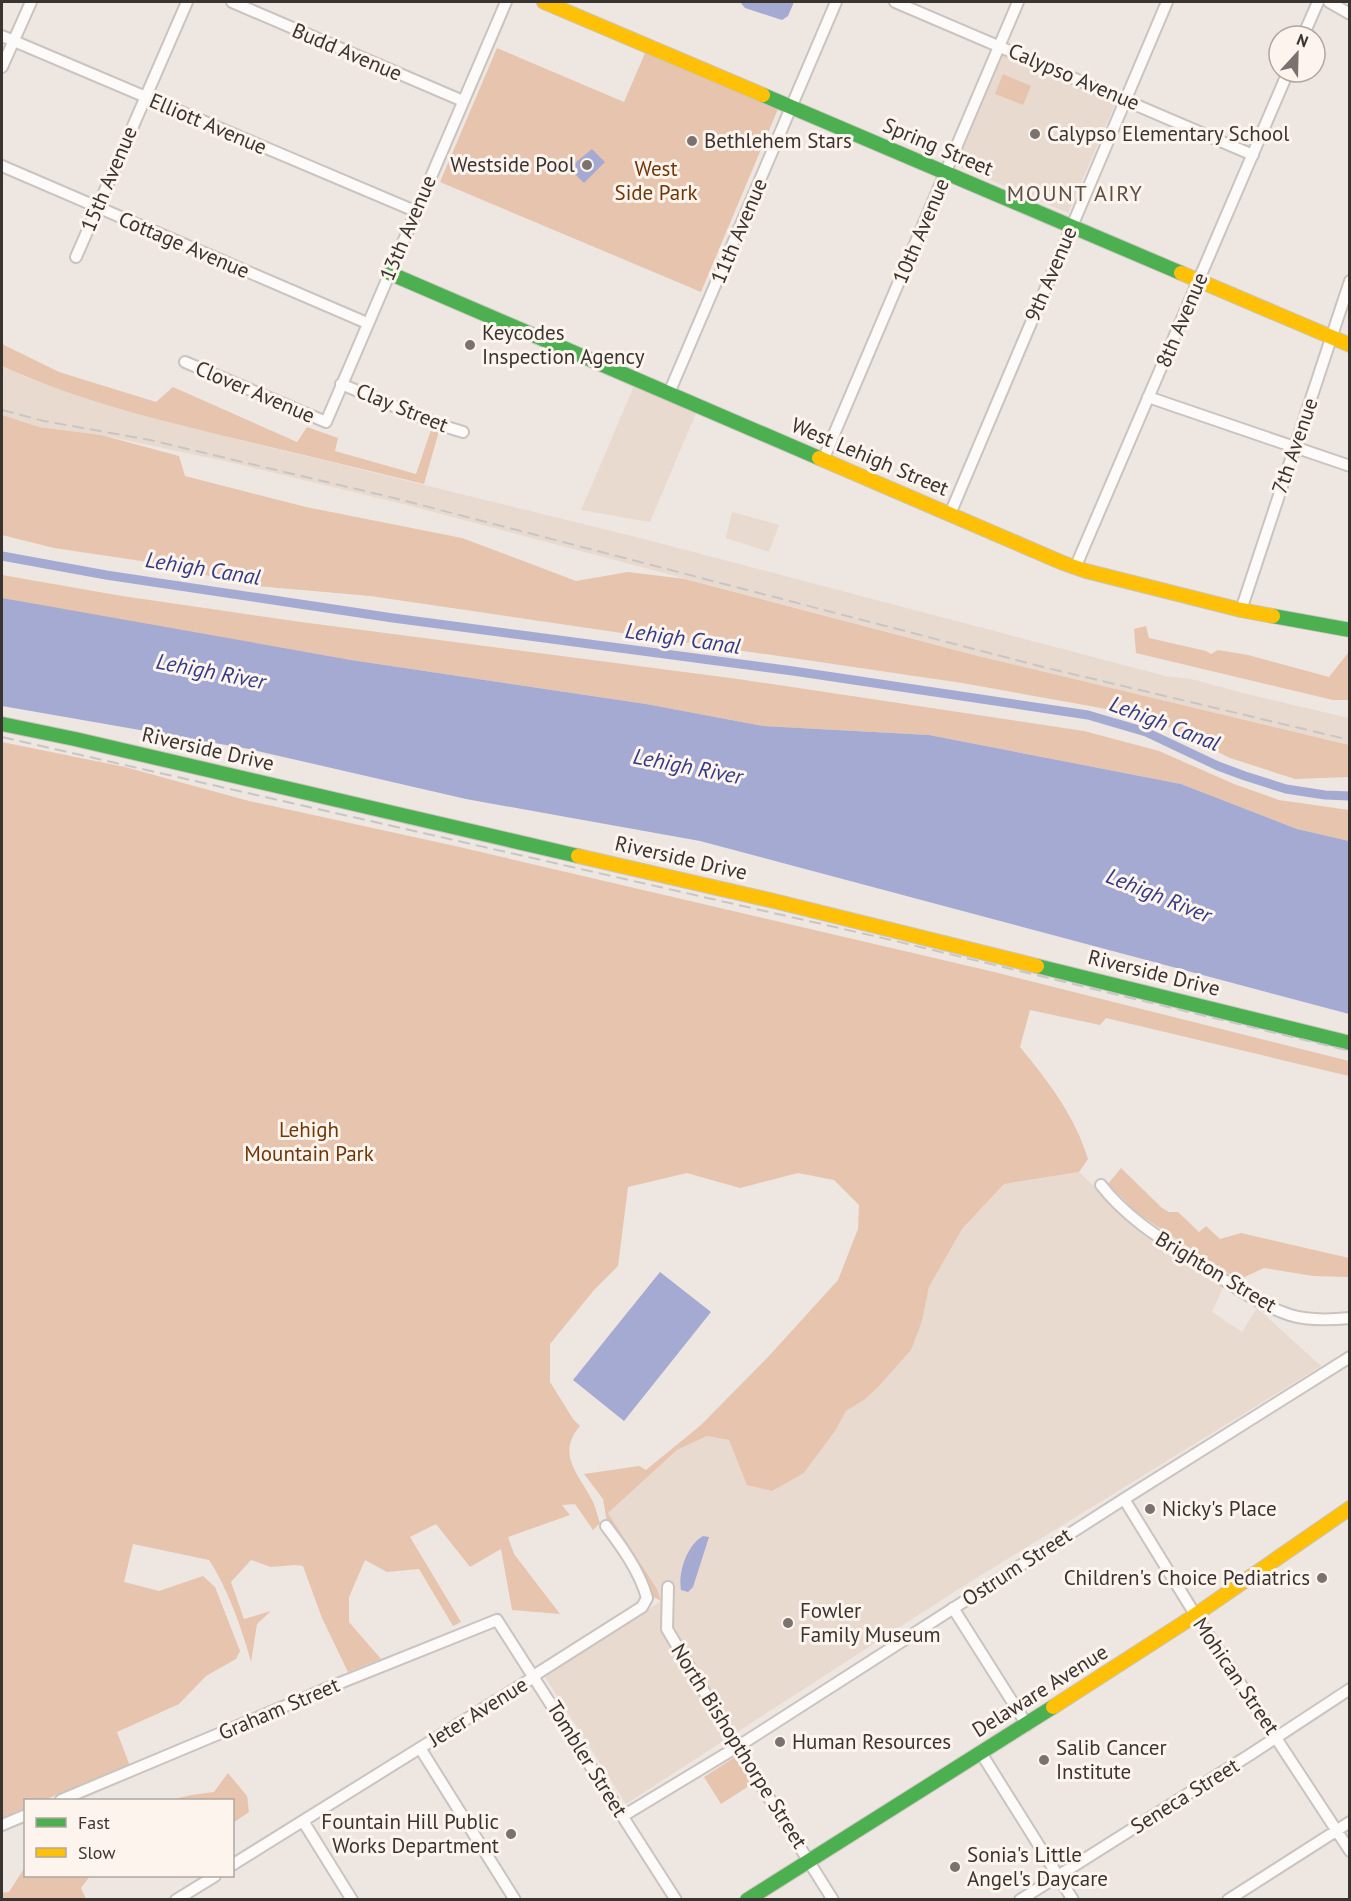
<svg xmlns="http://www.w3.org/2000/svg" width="1351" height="1901" font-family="'PT Sans',sans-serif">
<rect width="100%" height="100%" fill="#eee6e1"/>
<path fill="#e9dad0" d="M1003 53 1116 102 1068 213 955 165Z
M2 366 28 378 168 422 644 539 1165 676 1191 679 1247 694 1349 718V745L978 656 411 506 225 461 101 435 39 427 2 415Z
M634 386 696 413 650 522 581 510Z
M732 512 779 525 769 552 726 538Z
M1079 1172 1148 1238 1224 1285 1212 1312 1242 1332 1257 1308 1321 1366 954 1592 626 1804 545 1677 661 1601 657 1589 608 1513 677 1450 707 1436 729 1440 804 1473 835 1431 846 1411 864 1400 892 1370 922 1321 929 1287 962 1229 1004 1184Z"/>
<path fill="#e7c4ad" d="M497 48 624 102 645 53 778 109 701 292 440 182Z
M1003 74 1031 86 1023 105 995 94Z
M2 344 59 372 156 402 173 387 297 442 307 427 338 438 335 451 416 474 431 430 439 431 424 484C362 469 300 454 237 439 158 420 76 400 2 366Z
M2 415 39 427 101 435 179 456 185 476 306 507 462 538 576 581 628 572 685 579 978 656 1349 745V777L1295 779 1230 758 1156 721 1101 708 962 683 370 596 247 585 155 563 54 548 2 535Z
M2 575 122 596 301 622 738 679 1084 731 1159 751 1234 784 1279 800 1349 810V841L1297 829 1181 784 929 735 763 726 646 704 351 660 49 608 2 598Z
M1146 626 1149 638 1206 651 1211 654 1218 650 1248 655 1329 677 1348 653 1349 700H1333L1136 653 1134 629Z
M2 742 125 767 249 801 455 846 990 971 1349 1061V1076L1106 1018 1100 1025 1030 1010 1020 1047C1048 1081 1075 1116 1088 1159L1079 1172 1004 1184 962 1229 929 1287 922 1321 911 1350 878 1387 864 1400 846 1411 835 1431 804 1473 772 1491 747 1485 729 1440 707 1436 677 1450 608 1513 657 1589 661 1601 652 1596 646 1580 607 1522 603 1499 584 1474 639 1466 646 1470 701 1425 768 1357 838 1280 858 1229 859 1205 834 1180 798 1173 740 1188 687 1173 628 1187 618 1266 594 1290 550 1344V1382L573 1419 580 1426C556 1454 578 1473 592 1500 596 1507 597 1515 600 1523L593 1530 575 1504 562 1505 570 1515 508 1537 514 1554 560 1614 512 1610 501 1549 470 1567 436 1524 410 1537 461 1622 453 1626 419 1569 387 1572 365 1560 349 1597V1622L381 1659 348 1672 322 1618 303 1566 295 1565 271 1567 251 1560 231 1582 244 1619 271 1611 257 1624 251 1662C243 1631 227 1587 209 1560L133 1544 124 1582 159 1591 203 1576 215 1587 240 1651 236 1659 206 1676 179 1704 117 1732 130 1766 44 1800H26L25 1808 2 1818Z
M1121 1168 1162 1208 1169 1212H1178L1199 1232 1206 1226 1220 1239 1241 1233 1349 1258V1277L1313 1276 1264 1268 1238 1280 1137 1213 1108 1184Z
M735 1757 752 1784 721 1804 704 1777Z
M228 1773 247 1796 249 1812 233 1823 232 1800H170L192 1795 214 1792Z
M25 1867 26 1876H90L81 1888 86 1899H2V1893L9 1892Z"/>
<path fill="#a4aad2" d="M740 2H794L788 16 782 20 745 8Z
M592 149 605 162 584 183 569 168Z
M2 598 351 660 646 704 763 726 929 735 1181 784 1297 829 1349 841V1014L700 841 466 799 249 749 2 706Z
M660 1272 711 1312 624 1421 573 1380Z
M703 1536 709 1537 693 1587 688 1592 681 1590C678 1572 687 1545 703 1536Z"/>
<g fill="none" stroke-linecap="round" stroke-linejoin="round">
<path stroke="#a4aad2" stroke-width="9" d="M2 556 106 575 393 618 793 671 1088 715 1146 732 1218 766 1245 776 1286 789 1325 795 1350 796"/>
<defs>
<path id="street" d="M232 2 463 101
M895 2 1253 155
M1329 2 1350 14
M2 36 415 211
M1303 36 1318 2
M2 67 31 2
M2 166 367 323
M76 257 187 2
M185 362 326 422 506 2
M341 384 437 424 463 432
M669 393 836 2
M1148 397 1350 466
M823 460 1018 2
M950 514 1167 2
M1075 568 1288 72
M1241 610 1350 281
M1101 1185C1128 1220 1165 1241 1202 1265 1230 1284 1257 1304 1290 1315 1309 1321 1330 1320 1350 1318
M1124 1499 1196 1616 1350 1851
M668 1587 667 1629 737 1747 833 1900
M953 1608 1027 1725
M420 1748 515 1900
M981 1753 1073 1900
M61 1800 340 1683 497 1620 676 1900
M623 1816 737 1747 1124 1499 1350 1357
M303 1821 352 1900
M2 1825 26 1815
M232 1865 534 1677 538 1673 642 1607 647 1598C640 1572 622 1547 606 1526
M176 1900 215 1876
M1020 1900 1251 1754 1350 1689
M1228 1900 1350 1822"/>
<path id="fast" d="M763 95 1181 273
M389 273 819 458
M1273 616 1350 630
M2 724 75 739 578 856
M1037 966 1350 1043
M747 1900 1053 1707"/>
<path id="slow" d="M544 2 763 95
M1181 273 1350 345
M819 458 1063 563 1086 571 1241 610 1273 616
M578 856 774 901 1037 966
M1053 1707 1188 1620 1350 1508"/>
</defs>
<use href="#street" stroke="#cac4c0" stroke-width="14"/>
<use href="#fast" stroke="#cac4c0" stroke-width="16"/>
<use href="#slow" stroke="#cac4c0" stroke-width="16"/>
<use href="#street" stroke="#fcfbfa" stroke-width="10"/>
<use href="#fast" stroke="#4caf50" stroke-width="14"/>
<use href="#slow" stroke="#ffc107" stroke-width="14"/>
<path stroke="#c8c6c5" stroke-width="2" stroke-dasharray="12 6" stroke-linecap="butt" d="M2 410 44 421 150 440 394 498 1043 667 1350 740
M2 737 883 938 1350 1051"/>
</g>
<g fill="#79726f" stroke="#fdf4ee" stroke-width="2">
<circle cx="1035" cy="134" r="6"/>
<circle cx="692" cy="141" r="6"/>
<circle cx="587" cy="165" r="6"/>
<circle cx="470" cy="345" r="6"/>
<circle cx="1150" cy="1509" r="6"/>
<circle cx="1322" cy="1578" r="6"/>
<circle cx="788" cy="1623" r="6"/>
<circle cx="780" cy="1742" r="6"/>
<circle cx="1044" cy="1760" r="6"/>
<circle cx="511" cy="1834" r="6"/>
<circle cx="955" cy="1867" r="6"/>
</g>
<g text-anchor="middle" stroke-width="6" stroke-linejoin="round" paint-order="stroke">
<g font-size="21" fill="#3a3431" stroke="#fdf4ee">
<text transform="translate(347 52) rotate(23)" y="7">Budd Avenue</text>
<text transform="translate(1074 77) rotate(23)" y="7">Calypso Avenue</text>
<text transform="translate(208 124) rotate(23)" y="7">Elliott Avenue</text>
<text transform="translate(938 147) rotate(23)" y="7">Spring Street</text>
<text transform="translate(109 179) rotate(-67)" y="7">15th Avenue</text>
<text transform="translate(408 228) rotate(-67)" y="7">13th Avenue</text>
<text transform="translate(739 231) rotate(-67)" y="7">11th Avenue</text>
<text transform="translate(921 231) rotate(-67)" y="7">10th Avenue</text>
<text transform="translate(184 245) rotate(23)" y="7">Cottage Avenue</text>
<text transform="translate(1051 274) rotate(-67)" y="7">9th Avenue</text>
<text transform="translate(1182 320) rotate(-67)" y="7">8th Avenue</text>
<text transform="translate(255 392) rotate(23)" y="7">Clover Avenue</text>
<text transform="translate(402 408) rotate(22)" y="7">Clay Street</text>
<text transform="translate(1295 446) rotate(-71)" y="7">7th Avenue</text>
<text transform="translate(870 457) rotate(23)" y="7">West Lehigh Street</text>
<text transform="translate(208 749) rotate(13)" y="7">Riverside Drive</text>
<text transform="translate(681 858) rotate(13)" y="7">Riverside Drive</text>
<text transform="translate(1154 973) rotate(14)" y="7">Riverside Drive</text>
<text transform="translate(1216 1272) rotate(31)" y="7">Brighton Street</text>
<text transform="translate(1017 1567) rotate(-33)" y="7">Ostrum Street</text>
<text transform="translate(1236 1676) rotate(56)" y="7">Mohican Street</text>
<text transform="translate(1040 1691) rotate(-32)" y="7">Delaware Avenue</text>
<text transform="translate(279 1709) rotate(-23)" y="7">Graham Street</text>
<text transform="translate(478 1712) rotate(-32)" y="7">Jeter Avenue</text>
<text transform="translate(739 1746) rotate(58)" y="7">North Bishopthorpe Street</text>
<text transform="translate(587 1759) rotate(58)" y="7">Tombler Street</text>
<text transform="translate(1185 1796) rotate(-32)" y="7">Seneca Street</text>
</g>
<g font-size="21" fill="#3a3431" stroke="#fdf4ee" text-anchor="start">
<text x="1047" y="141">Calypso Elementary School</text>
<text x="704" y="148">Bethlehem Stars</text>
<text x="575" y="172" text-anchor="end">Westside Pool</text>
<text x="482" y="340">Keycodes<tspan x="482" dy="24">Inspection Agency</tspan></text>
<text x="1162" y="1516">Nicky's Place</text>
<text x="1310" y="1585" text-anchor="end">Children's Choice Pediatrics</text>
<text x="800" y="1618">Fowler<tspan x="800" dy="24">Family Museum</tspan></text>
<text x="792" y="1749">Human Resources</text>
<text x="1056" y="1755">Salib Cancer<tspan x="1056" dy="24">Institute</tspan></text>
<text x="499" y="1829" text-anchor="end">Fountain Hill Public<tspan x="499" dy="24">Works Department</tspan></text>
<text x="967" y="1862">Sonia's Little<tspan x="967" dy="24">Angel's Daycare</tspan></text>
</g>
<g font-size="21" fill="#6f3707" stroke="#fdf4ee">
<text x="656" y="176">West<tspan x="656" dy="24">Side Park</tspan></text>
<text x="309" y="1137">Lehigh<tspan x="309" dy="24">Mountain Park</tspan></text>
</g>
<g font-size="22" letter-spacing="1.5" fill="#5b4f47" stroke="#fdf4ee">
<text x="1075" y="201">MOUNT AIRY</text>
</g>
<g font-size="22" font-style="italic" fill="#333b83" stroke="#fdf4ee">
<text transform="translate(203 568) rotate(9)" y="8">Lehigh Canal</text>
<text transform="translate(683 638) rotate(8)" y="8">Lehigh Canal</text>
<text transform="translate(211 671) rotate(11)" y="8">Lehigh River</text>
<text transform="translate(1165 723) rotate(21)" y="8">Lehigh Canal</text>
<text transform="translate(688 766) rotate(11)" y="8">Lehigh River</text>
<text transform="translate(1159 895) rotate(22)" y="8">Lehigh River</text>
</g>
</g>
<rect width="1351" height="1901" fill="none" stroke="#3a3431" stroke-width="6"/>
<rect x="24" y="1799" width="210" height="78" fill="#fdf4ee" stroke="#afa7a2" stroke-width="1.5"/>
<rect x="36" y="1818" width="30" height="9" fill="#4caf50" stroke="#afa7a2" stroke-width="1.5"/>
<text x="78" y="1829" font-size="18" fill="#3a3431">Fast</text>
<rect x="36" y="1848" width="30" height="9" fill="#ffc107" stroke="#afa7a2" stroke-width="1.5"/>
<text x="78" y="1859" font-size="18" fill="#3a3431">Slow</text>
<g transform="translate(1297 54) rotate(22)"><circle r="28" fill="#fdf4ee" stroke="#afa7a2" stroke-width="1.5"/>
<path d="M0-4.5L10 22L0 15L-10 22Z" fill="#79726f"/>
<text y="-9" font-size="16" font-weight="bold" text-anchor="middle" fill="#3a3431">N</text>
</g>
</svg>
